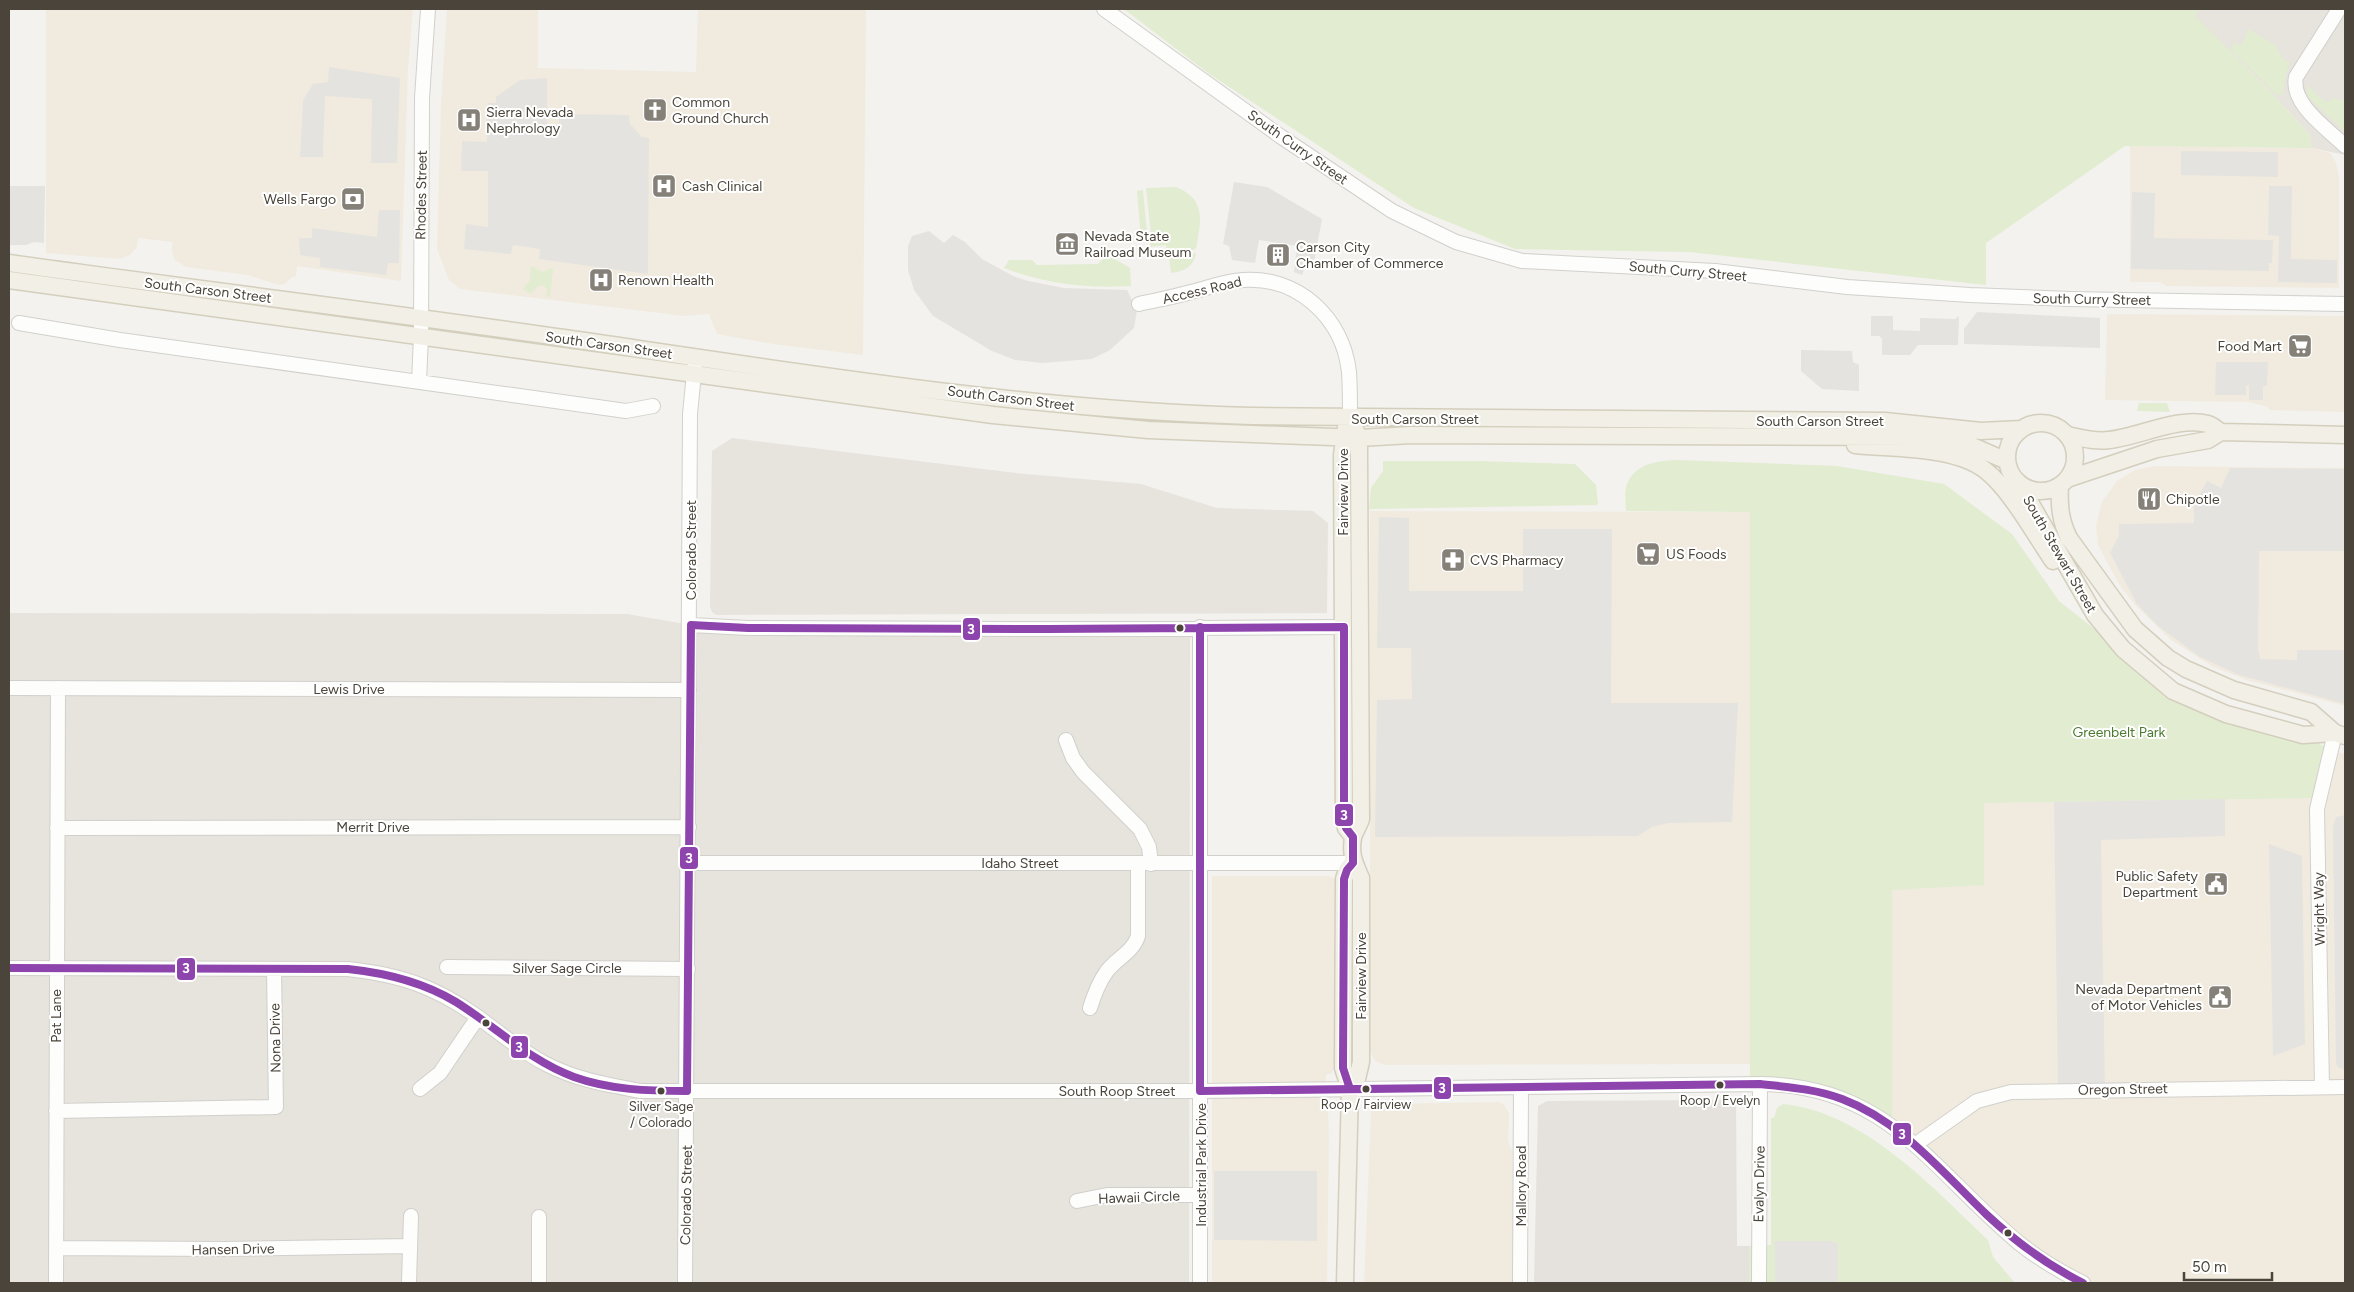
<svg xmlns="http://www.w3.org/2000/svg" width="2354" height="1292" font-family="Figtree,sans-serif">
<rect width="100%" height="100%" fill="#f3f2ee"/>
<path fill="#e7e3dd" d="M2199 9H2345V155L2312 148 2310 135 2268 89 2194 16Z
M732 438 1025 474 1141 484 1217 508 1313 511 1328 523 1327 613 716 615 712 612 710 606 712 451Z
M9 613 627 614 691 625 1200 627 1190 639 1189 1283H9Z"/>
<path fill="#f1ebdf" d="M46 9H413L408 69 401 281 297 266 296 276 291 278 285 284 278 285 248 275 186 267 175 260 172 252V242L138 238 137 247 130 255 120 259 46 253Z
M447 9H538V68L696 72 698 9H866L863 355 773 344 717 334 709 314 685 316 460 289 449 280 437 249 441 104Z
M2130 146 2312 148 2330 153 2336 163 2339 177V288L2166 286 2160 282H2130Z
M2107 314 2345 316V412L2269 410 2268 407 2249 402 2105 400Z
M2156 466 2345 468V706L2247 680 2213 667 2171 640 2135 605 2120 586 2098 545 2096 525 2102 502 2117 481 2135 470Z
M1370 511 1750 512 1751 1064 1384 1065 1375 1061 1370 1051Z
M2331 750 2345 754V1283H2088L2009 1233 1892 1125V889L1983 885 1984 803 2318 798Z
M1212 876H1329L1335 879 1334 1067 1332 1073 1326 1075 1324 1107 1328 1112 1329 1136 1327 1283H1212Z
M1499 1102 1504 1105 1509 1113 1508 1141 1512 1150 1513 1283H1364L1371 1111 1375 1106 1382 1104Z"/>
<path fill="#e5e2de" d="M1736 1100 1737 1246H1749V1283H1534L1538 1106 1547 1101Z"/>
<path fill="#e1ecd0" d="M1124 9H2199L2195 16 2268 89 2310 135 2312 148 2125 146 1986 243V285L1689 252 1515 249 1414 208 1208 73Z
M2249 29 2276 46 2283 59 2290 63 2286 73 2283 94 2277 95 2231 50 2234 42 2241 46Z
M2307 85 2325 102 2331 101 2333 98 2345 101V132L2307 96Z
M1176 187C1207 200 1201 221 1196 248L1191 251 1167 253 1166 245 1150 247 1151 234 1146 188Z
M1143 190 1147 233 1146 239H1141L1137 191Z
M1196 253C1193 268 1184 271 1171 273L1169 257Z
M1105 257 1113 258 1130 268 1131 286C1088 289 1045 284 1004 268L1009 260H1032L1037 265 1098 264Z
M531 266 543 272 551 268 553 270 550 297 546 296 547 289 543 285 538 286 531 294 523 289 530 280Z
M2139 403H2167L2170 412 2137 411Z
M1677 460 1837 466 1944 484 2012 534 2059 601 2173 691 2303 735 2331 750 2318 798 1984 803V885L1892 890V1125L1853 1103 1750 1085V512L1626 511C1626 504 1624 491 1627 484 1636 463 1657 461 1677 460Z
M1383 461H1476L1575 464 1596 485 1598 503 1597 505 1369 509 1371 488 1383 471Z
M1783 1104C1864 1112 1932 1187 1988 1240L1993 1257 2015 1283H1749V1246L1771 1245V1118H1774L1777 1108Z"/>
<path fill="#e5e3df" d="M329 67 400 78 397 163H371L372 99 325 96 323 157H300L303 100 313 84 328 82Z
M547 78V125H559V114L629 115 630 124 642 137 649 138 648 274 539 259 540 249 513 245 511 254 464 249 466 224 488 227V171H461L462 141 487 142 488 103H496V97L520 80Z
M2181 151 2278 152V177L2181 175Z
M1234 182 1267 187 1322 219 1314 262 1305 267 1302 275 1294 272 1297 246 1259 240 1255 263 1232 260 1229 246 1223 244Z
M9 186H45L44 243 34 242 26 245H9Z
M2269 186H2292L2291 259 2337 260V283L2278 282 2279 236 2268 235Z
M2132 192 2155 193 2154 238 2273 240 2272 263H2269V271L2131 269Z
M379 210H400L399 263H388L386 275 320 267V258L300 255 299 238H312V228L377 237Z
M929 231 944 243 953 235 965 242 982 259 1013 276 1028 281 1064 288 1127 290 1137 310 1134 328 1110 350 1092 359 1042 363 1015 360 992 351 933 316 914 290 908 270V246L912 236Z
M1977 312 2100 318V348L1964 344V329Z
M1871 316H1893V330L1920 331V318L1955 319 1959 316 1958 345H1918L1910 355H1882V339L1879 336H1871Z
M1801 350 1852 351 1853 362 1859 365V391L1822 389 1801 371Z
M2216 362H2268L2267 386H2263V400H2249V385L2246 386V395H2215Z
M2230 468 2345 469V551H2259L2258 649 2260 659 2297 660V650H2345V704L2239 675 2200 657 2158 626 2137 604 2110 553 2119 535V524L2194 523V504L2207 481 2221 488Z
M1379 517 1409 518V591H1523V529H1612L1611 703H1738L1732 822 1668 823 1652 827 1638 836 1375 837 1377 700 1412 699 1411 648H1377Z
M2225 799V836L2101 840 2105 1090 2058 1091 2054 802Z
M2345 815V1070L2338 1067 2336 1063 2333 827 2336 817Z
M2269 844 2302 856 2305 1044 2273 1056Z
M1214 1171H1317V1241L1214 1240Z
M1775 1241H1831L1838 1244V1283H1775Z"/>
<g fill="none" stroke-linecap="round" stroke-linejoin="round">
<defs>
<path id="minor" d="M1104 9 1280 136 1392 211 1456 242 1522 261 1715 271 1847 287 1970 295 2070 299 2345 304
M2339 9 2296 77C2290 104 2328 129 2345 146
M1139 304C1157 300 1174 297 1191 292 1208 288 1225 281 1243 280 1298 276 1343 318 1349 372 1350 387 1350 403 1350 418
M19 323 120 340 626 411 653 406
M419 382 421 336 422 98 428 9
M691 625 748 628 1048 629 1344 627
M1200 627V1283
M9 688 689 690
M1066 740 1073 758 1083 772 1140 829 1149 847 1151 864
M57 828 689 827
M688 863H1353
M447 967 688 969
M9 968 348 969C401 975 434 986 478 1017 500 1033 522 1052 546 1064 577 1080 608 1085 641 1091H1200L1760 1084C1889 1085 1931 1170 2019 1243 2039 1259 2061 1272 2083 1283
M1090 1008C1094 995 1099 982 1107 971 1117 958 1133 952 1138 936V864
M2322 1087 2317 809 2335 733
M420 1089 440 1073 478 1017
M56 1111 276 1107 274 969
M1916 1144 1977 1101 2011 1092 2345 1087
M1077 1201 1107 1195H1200
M56 1248 222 1249 409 1246
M56 1283 58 688
M409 1283 411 1216
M539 1283V1217
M685 1283 690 414 695 363
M1520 1283 1521 1088
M1759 1283 1760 1084"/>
<path id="major" d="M9 263C194 289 379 311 564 338 791 371 1023 410 1252 416L1885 421 1981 431 2021 429
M9 280 993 415 1148 430 1359 438 1411 435 1913 437 1970 445 2007 461
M2007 457a34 34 0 1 1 68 0a34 34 0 1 1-68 0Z
M1346 427 1342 455 1344 819 1346 828 1353 837
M2067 435C2081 438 2095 442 2109 440 2139 437 2178 416 2208 424 2213 425 2217 430 2221 432
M1855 445C1893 449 1954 446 1985 470 2010 489 2035 535 2053 561
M2067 479 2157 449 2208 440 2221 432 2345 435
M2020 485 2095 615 2123 649 2173 691 2226 714 2303 735 2335 733 2345 736
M2060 485C2059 505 2060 520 2069 538L2135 629 2168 658 2186 669 2234 690 2311 712 2335 733
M1350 1089 1357 1079 1361 1062V878C1355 864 1350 855 1353 838 1354 832 1359 826 1361 819L1359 455V438L1355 429
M1345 1283 1350 1089 1343 1068 1344 879 1347 870 1353 863"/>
</defs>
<use href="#minor" stroke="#d1d0cc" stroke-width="16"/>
<use href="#major" stroke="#d4cebd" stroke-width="19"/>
<use href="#minor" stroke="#fdfdfc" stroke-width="14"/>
<use href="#major" stroke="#f1efe6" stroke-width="16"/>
<defs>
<path id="bus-1" d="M691 625 748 628 1048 629 1344 627V819L1346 828 1353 837V863L1347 870 1344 879 1343 1068 1350 1089
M1200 627V1091L1760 1084C1788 1087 1816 1089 1842 1099 1901 1121 1943 1173 1987 1215 2016 1242 2047 1265 2083 1283
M9 968 348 969C386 973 423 982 456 1002 496 1027 530 1061 574 1077 610 1090 649 1091 687 1091
M687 1091 691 625"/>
</defs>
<use href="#bus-1" stroke="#fff" stroke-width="11"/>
<use href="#bus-1" stroke="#8e44ad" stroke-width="8"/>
</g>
<defs>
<symbol id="church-square" viewBox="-11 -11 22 22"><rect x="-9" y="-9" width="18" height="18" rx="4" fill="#858179" stroke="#fff"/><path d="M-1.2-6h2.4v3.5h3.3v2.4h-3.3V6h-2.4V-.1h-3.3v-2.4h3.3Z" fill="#fff"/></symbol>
<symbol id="hospital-square" viewBox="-11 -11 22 22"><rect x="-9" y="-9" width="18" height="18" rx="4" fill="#858179" stroke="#fff"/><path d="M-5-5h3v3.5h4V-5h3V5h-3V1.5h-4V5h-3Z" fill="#fff"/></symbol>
<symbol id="bank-square" viewBox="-11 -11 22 22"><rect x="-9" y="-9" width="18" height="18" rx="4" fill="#858179" stroke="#fff"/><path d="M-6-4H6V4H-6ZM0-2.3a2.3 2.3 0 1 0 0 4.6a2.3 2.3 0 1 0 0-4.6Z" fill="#fff"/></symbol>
<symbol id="museum-square" viewBox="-11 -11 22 22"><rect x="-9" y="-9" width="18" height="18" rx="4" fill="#858179" stroke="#fff"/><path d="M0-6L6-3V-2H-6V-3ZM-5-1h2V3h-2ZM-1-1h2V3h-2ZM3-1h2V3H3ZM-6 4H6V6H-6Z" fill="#fff"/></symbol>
<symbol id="building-square" viewBox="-11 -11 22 22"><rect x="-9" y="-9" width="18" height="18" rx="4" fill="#858179" stroke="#fff"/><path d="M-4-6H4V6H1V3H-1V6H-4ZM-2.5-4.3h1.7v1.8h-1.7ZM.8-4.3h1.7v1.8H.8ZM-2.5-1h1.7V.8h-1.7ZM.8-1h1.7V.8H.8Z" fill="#fff"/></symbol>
<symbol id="supermarket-square" viewBox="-11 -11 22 22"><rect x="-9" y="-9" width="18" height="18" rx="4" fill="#858179" stroke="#fff"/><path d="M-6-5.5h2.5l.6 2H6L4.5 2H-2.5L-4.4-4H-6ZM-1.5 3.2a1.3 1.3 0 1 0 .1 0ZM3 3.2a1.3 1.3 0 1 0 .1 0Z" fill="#fff"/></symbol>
<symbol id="restaurant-square" viewBox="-11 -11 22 22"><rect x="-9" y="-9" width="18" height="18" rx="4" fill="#858179" stroke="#fff"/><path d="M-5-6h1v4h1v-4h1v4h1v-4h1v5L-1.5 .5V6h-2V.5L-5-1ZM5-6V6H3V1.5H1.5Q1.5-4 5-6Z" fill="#fff"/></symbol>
<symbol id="pharmacy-square" viewBox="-11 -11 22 22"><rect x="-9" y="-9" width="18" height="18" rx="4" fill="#858179" stroke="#fff"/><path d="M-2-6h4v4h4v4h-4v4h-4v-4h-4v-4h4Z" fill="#fff"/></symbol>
<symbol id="civic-square" viewBox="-11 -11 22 22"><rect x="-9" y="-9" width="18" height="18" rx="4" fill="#858179" stroke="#fff"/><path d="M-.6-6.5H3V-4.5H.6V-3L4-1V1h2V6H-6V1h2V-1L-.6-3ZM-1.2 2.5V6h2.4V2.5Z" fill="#fff"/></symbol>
</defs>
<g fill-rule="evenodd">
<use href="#church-square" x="641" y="96" width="28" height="28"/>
<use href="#hospital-square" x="455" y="106" width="28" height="28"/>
<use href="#hospital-square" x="650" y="172" width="28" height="28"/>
<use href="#bank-square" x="339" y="185" width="28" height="28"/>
<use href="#museum-square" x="1053" y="230" width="28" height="28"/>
<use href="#building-square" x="1264" y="241" width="28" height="28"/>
<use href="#hospital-square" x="587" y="266" width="28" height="28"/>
<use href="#supermarket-square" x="2286" y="332" width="28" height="28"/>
<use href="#restaurant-square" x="2135" y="485" width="28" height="28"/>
<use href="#supermarket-square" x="1634" y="540" width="28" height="28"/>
<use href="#pharmacy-square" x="1439" y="546" width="28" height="28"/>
<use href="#civic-square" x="2202" y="870" width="28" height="28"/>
<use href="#civic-square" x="2206" y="983" width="28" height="28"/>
</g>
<g fill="#4a443a" stroke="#fff" stroke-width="2">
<circle cx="1180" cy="628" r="4.5"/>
<circle cx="486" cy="1023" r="4.5"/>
<circle cx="1720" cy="1085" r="4.5"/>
<circle cx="1366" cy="1089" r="4.5"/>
<circle cx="661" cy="1091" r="4.5"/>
<circle cx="2008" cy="1233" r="4.5"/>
</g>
<g text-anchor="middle" stroke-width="4" stroke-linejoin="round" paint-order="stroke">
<g font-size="13" fill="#4a443a" stroke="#fff">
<text x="1720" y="1105">Roop / Evelyn</text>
<text x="1366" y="1109">Roop / Fairview</text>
<text x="661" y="1111">Silver Sage<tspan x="661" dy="16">/ Colorado</tspan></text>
</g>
<g font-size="14" fill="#4a443a" stroke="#fff" text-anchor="start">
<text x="672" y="107">Common<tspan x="672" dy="16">Ground Church</tspan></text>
<text x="486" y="117">Sierra Nevada<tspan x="486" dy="16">Nephrology</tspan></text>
<text x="682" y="191">Cash Clinical</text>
<text x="336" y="204" text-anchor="end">Wells Fargo</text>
<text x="1084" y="241">Nevada State<tspan x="1084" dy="16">Railroad Museum</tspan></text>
<text x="1296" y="252">Carson City<tspan x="1296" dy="16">Chamber of Commerce</tspan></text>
<text x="618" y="285">Renown Health</text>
<text x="2282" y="351" text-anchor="end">Food Mart</text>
<text x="2166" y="504">Chipotle</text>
<text x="1666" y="559">US Foods</text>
<text x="1470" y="565">CVS Pharmacy</text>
<text x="2198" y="881" text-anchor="end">Public Safety<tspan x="2198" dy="16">Department</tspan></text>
<text x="2202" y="994" text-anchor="end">Nevada Department<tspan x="2202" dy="16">of Motor Vehicles</tspan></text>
</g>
<g font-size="14" fill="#4a443a" stroke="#fff">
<text transform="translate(1298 147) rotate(35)" y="5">South Curry Street</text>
<text transform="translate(421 195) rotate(-89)" y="5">Rhodes Street</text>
<text transform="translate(1688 271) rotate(5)" y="5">South Curry Street</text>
<text transform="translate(208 290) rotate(7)" y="5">South Carson Street</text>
<text transform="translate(1202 290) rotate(-13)" y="5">Access Road</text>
<text transform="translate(2092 299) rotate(1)" y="5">South Curry Street</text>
<text transform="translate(609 345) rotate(8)" y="5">South Carson Street</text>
<text transform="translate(1011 398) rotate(7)" y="5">South Carson Street</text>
<text x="1415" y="424">South Carson Street</text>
<text x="1820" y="426">South Carson Street</text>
<text transform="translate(1343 492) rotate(-90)" y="5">Fairview Drive</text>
<text transform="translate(691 550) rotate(-90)" y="5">Colorado Street</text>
<text transform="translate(2060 554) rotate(60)" y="5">South Stewart Street</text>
<text x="349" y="694">Lewis Drive</text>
<text x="373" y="832">Merrit Drive</text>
<text x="1020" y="868">Idaho Street</text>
<text transform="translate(2319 909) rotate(-91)" y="5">Wright Way</text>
<text x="567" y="973">Silver Sage Circle</text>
<text transform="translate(1361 976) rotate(-90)" y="5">Fairview Drive</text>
<text transform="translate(56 1016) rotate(-90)" y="5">Pat Lane</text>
<text transform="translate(275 1038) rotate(-91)" y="5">Nona Drive</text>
<text transform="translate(2123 1089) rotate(-1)" y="5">Oregon Street</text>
<text x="1117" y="1096">South Roop Street</text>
<text transform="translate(1201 1165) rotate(-90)" y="5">Industrial Park Drive</text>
<text transform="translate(1759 1184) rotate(-89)" y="5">Evalyn Drive</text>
<text transform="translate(1521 1186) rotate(-90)" y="5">Mallory Road</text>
<text transform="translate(686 1195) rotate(-89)" y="5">Colorado Street</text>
<text transform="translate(1139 1197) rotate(-2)" y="5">Hawaii Circle</text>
<text transform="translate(233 1249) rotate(-1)" y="5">Hansen Drive</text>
</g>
<g font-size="14" fill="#4b7a2f" stroke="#fff">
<text x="2119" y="737">Greenbelt Park</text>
</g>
</g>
<g stroke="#fff" stroke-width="2">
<rect x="962" y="617" width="19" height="24" rx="5" fill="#8e44ad"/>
<rect x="1334" y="803" width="20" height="24" rx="5" fill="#8e44ad"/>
<rect x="679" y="846" width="20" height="24" rx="5" fill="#8e44ad"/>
<rect x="176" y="957" width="20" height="24" rx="5" fill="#8e44ad"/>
<rect x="510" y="1035" width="19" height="24" rx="5" fill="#8e44ad"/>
<rect x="1433" y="1076" width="19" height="24" rx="5" fill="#8e44ad"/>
<rect x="1892" y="1122" width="20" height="24" rx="5" fill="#8e44ad"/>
</g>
<g font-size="14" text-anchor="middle" font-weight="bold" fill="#fff">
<text x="971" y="634">3</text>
<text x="1344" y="820">3</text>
<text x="689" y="863">3</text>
<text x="186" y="973">3</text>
<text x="519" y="1052">3</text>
<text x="1442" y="1093">3</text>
<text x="1902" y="1139">3</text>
</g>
<rect width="2354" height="1292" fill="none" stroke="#4a443a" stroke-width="20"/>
<path d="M2184 1272v8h88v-8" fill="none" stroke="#4a443a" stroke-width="2.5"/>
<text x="2192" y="1272" font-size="15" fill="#4a443a" stroke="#ffffff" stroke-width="4" paint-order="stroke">50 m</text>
</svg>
